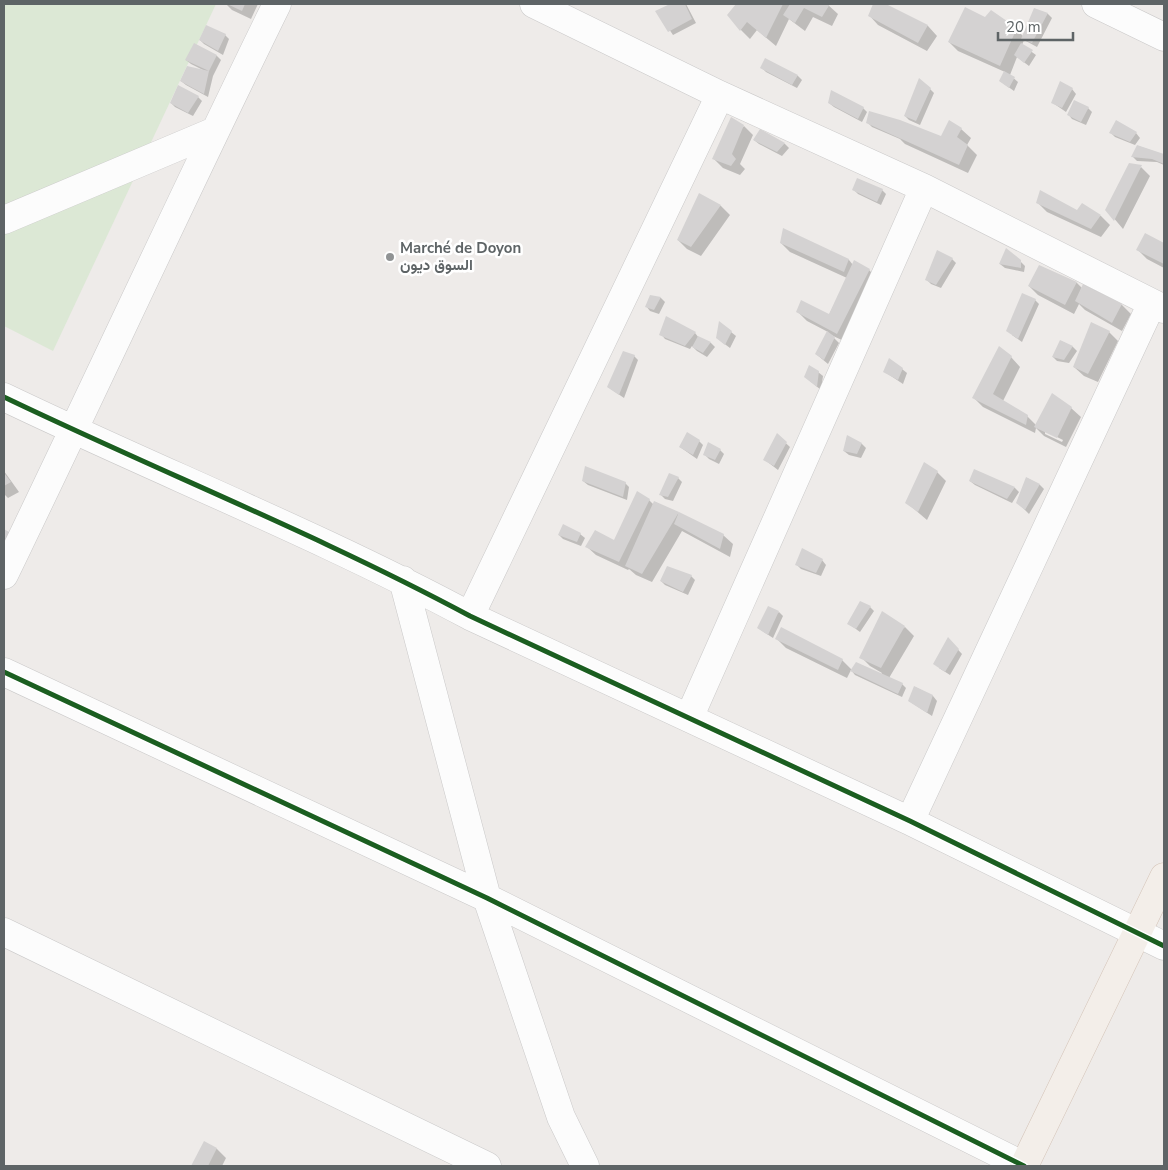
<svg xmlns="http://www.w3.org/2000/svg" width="1168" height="1170" font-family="'Nunito Sans',Vazirmatn,sans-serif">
<rect width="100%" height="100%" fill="#eeebe9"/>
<path fill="#dce8d5" d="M4 4H216L53 351 4 326Z"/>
<path fill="#0003" fill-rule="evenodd" d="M226 4H258L251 19 232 10Z
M673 4H686L696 23 673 35 657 11Z
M738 4H827L838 14 832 26 813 17 805 31 789 19 776 46 757 30 750 39 741 30 729 15Z
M874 4H883L928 26 937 36 927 51 878 25 869 15Z
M1035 10 1048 14 1052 18 1037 47 1024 40 1022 45 1036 55 1029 66 1017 57 1010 75 1018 82 1014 91 1000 81 1005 72 958 51 949 42 985 19 1016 29 1023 36Z
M225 35 229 39 223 55 204 44 200 40Z
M194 45 217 56 221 60 213 76 208 97 186 85 181 81 203 70 191 64 186 60Z
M765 60 798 76 802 80 797 88 766 72 762 68Z
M930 89 934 93 920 125 909 120 905 116Z
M1072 89 1076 94 1066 112 1053 103Z
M198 97 202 101 193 116 175 107 171 103Z
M829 103 863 108 867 112 862 122 834 107Z
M1088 108 1092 112 1086 125 1072 119 1068 114Z
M950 122 961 129 971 138 967 145 977 155 968 173 905 144 900 139 872 127 868 123 941 138Z
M1116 122 1136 133 1140 138 1135 145 1115 137 1111 133Z
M744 126 753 135 740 164 745 169 740 175 723 168 714 159Z
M760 131 785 144 789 148 782 156 759 144 754 140Z
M1138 146 1164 155V165L1157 162 1137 161 1133 157Z
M1141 167 1150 176 1123 229 1107 210Z
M854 190H882L886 194 881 205 858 194Z
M700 195 721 206 730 215 701 256 687 249 678 240Z
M1038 203 1077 212 1101 216 1110 225 1101 237 1047 212Z
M784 230 849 260 853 265 869 270 878 279 846 342 831 335 839 343 828 364 816 354 828 332 807 321 798 312 829 315 847 278 790 252 781 243Z
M1146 235 1164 244V268L1147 259 1138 250Z
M952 259 956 263 941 288 931 284 927 280Z
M1020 261 1025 266 1024 272 1005 268 1000 264Z
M1039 267 1077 283 1082 288 1083 286 1122 305 1131 314 1122 331 1085 310 1079 304 1074 314 1038 295 1029 286Z
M651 297 661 298 665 302 659 314 650 311 646 306Z
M1035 300 1039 304 1022 342 1012 335Z
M731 332 736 336 730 348 722 342Z
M1109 332 1118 341 1098 382 1084 376 1074 367Z
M695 333 699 338 711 343 715 347 707 357 697 351 692 346 690 349 665 339 661 334Z
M1061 341 1073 347 1077 351 1069 363 1057 361 1053 357Z
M634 356 638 360 624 398 608 387Z
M1011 357 1020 367 1003 401 1027 416 1036 425 1071 408 1081 417 1066 447 1044 436 1036 428 1035 433 983 407 974 398ZM1045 431 1063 440 1062 442 1045 434Z
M902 369 907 373 903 384 885 372Z
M818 372 823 376 821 390 810 381Z
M777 435 790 447 778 470 765 460Z
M847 437 862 444 866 448 861 458 849 455 844 451Z
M699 441 703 445 697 459 680 447Z
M720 450 724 454 719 464 709 459 705 455Z
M4 471 19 492 8 498 4 494Z
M975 471 1015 488 1019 492 1012 503 975 485 970 481Z
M937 472 946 481 927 520 907 503Z
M678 478 682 482 673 501 665 499 661 495Z
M1027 478 1040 485 1044 489 1029 514 1017 502Z
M583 481 625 483 629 487 627 500 588 485Z
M649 500 654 505 655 502 723 535 733 544 730 557 682 531 652 582 636 575 629 569 628 570 596 555 586 546 615 541Z
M580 534 585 538 581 546 563 539 559 535Z
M822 560 826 565 821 576 801 569 797 565Z
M691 576 695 580 688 595 665 585 661 581Z
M870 607 874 611 860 632 849 624Z
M779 612 783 616 773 638 758 628Z
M905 627 914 636 889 678 902 684 906 688 902 697 855 675 851 670 847 678 786 648 777 639 842 660 852 670 881 675 882 673 870 666 861 657Z
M948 639 962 654 950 675 939 668Z
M915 687 933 696 937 701 932 716 909 701Z
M204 1143 217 1149 226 1158 222 1166H192Z"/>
<path fill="#d4d2d2" d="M227 4H245L242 11Z
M670 4H685L692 19 668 32 655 11Z
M736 4H783L766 38 747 22 740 31 727 15Z
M790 4H830L822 17 804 8 795 23 783 15Z
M873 4H886L928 25 918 43 868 16Z
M965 7 985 17 991 10 1017 28 1000 66 948 42Z
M1034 8 1048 13 1032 43 1021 39Z
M206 25 226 34 218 51 199 40Z
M194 43 217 55 209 71 185 60Z
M1021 43 1033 50 1024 63 1014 55Z
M765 58 798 75 792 85 760 68Z
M187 66 209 71 204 94 180 81Z
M1004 71 1015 77 1009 88 999 81Z
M919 78 931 88 916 121 904 116Z
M1060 81 1073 88 1062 108 1051 103Z
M178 85 199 96 188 113 170 103Z
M831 90 864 107 858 119 828 103Z
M1074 100 1089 107 1081 122 1067 115Z
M869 111 900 120 941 136 949 120 962 128 957 137 968 145 959 165 866 123Z
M731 117 744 125 732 154 736 159 731 166 712 159Z
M1116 120 1137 132 1130 142 1109 133Z
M760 129 785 143 777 152 753 140Z
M1137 145 1164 154V164L1152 159 1131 157Z
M1129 163 1142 165 1114 221 1105 210Z
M857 178 883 189 877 202 852 190Z
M1040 190 1077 210 1082 203 1101 215 1091 229 1036 203Z
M699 193 721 205 691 247 677 240Z
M783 228 849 259 844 272 780 243Z
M1145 233 1164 243V264L1136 250Z
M1006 248 1021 260V268L999 264Z
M937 250 953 258 936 285 925 280Z
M854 260 870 269 837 334 796 312 801 300 829 314Z
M1039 265 1077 282 1065 305 1028 286Z
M1083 284 1122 304 1112 323 1075 301Z
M1022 293 1036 299 1018 339 1006 331Z
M650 295 661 297 654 310 645 307Z
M666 316 696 332 685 346 659 335Z
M719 321 732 331 725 345 716 338Z
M1091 322 1110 331 1088 374 1073 367Z
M827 331 835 337 824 360 815 354Z
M698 336 711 342 703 353 692 347Z
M1060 340 1073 346 1064 360 1052 357Z
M999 346 1012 356 993 394 1028 415 1026 425 972 398Z
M623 351 635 355 619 395 607 387Z
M889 358 903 368 898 380 883 372Z
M809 365 819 371 817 387 804 377Z
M1052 393 1072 407 1057 438 1034 427Z
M687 432 700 440 693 455 679 447Z
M777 433 787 442 774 466 763 460Z
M847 435 862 443 857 454 843 451Z
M708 442 721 449 715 460 703 455Z
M924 462 938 471 918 512 905 503Z
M585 466 626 482 623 497 582 481Z
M974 469 1015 487 1007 499 969 481Z
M4 473 11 482 4 486Z
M669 473 679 477 668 497 659 495Z
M1026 477 1040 484 1025 510 1016 503Z
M637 491 650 499 619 562 585 547 595 530 614 540Z
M654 501 679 512 642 574 625 566Z
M679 512 724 534 720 549 674 524Z
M563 524 581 533 577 542 558 535Z
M4 529 14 535 4 552Z
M802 548 823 559 816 573 795 565Z
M667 566 692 575 683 592 660 581Z
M860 601 871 606 856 629 847 624Z
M768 606 779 611 768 635 757 628Z
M882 611 905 626 881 668 859 658Z
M781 627 843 659 838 670 775 639Z
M948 637 959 649 945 672 933 664Z
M856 662 903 683 898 694 850 671Z
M914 686 933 695 927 713 908 701Z
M204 1141 217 1148 208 1166H191Z"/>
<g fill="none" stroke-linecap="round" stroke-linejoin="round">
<defs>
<path id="minor" d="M534 4 720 95 924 188 1164 309
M1096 4 1164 37
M4 220 215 131
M4 397C158 471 319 535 470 616L910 821 1164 946
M4 575C96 385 184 193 277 4
M403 580 487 898 561 1117 585 1166
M470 616 720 95
M4 672 487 898 1024 1166
M689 718 924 188
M910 821 1152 303
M4 932 487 1166"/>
<path id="major" d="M1024 1166 1164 877"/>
</defs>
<use href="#minor" stroke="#cac9c9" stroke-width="29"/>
<use href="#major" stroke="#d4c4b8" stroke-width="29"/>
<use href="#minor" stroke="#fcfcfc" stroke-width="28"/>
<use href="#major" stroke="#f3eee9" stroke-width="28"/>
<defs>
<path id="cycleway" d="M4 397C158 471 319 535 470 616L910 821 1164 946
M4 672 487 898 1024 1166"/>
</defs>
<use href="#cycleway" stroke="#fff" stroke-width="8"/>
<use href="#cycleway" stroke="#1b5e20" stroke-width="5"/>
</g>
<circle fill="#909394" stroke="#fff" stroke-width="2" cx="390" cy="257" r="5"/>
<g text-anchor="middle" stroke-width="5" stroke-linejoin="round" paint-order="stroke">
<g font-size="15" font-weight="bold" fill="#5e6466" stroke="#fff" text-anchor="start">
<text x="400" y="253">Marché de Doyon<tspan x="400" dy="17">السوق ديون</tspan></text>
</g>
</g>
<rect width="1168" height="1170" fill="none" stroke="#5e6466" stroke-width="10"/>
<path d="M998 32v8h75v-8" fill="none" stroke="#5e6466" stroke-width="2.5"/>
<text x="1006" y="32" font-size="15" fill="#5e6466" stroke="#ffffff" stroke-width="4" paint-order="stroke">20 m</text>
</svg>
